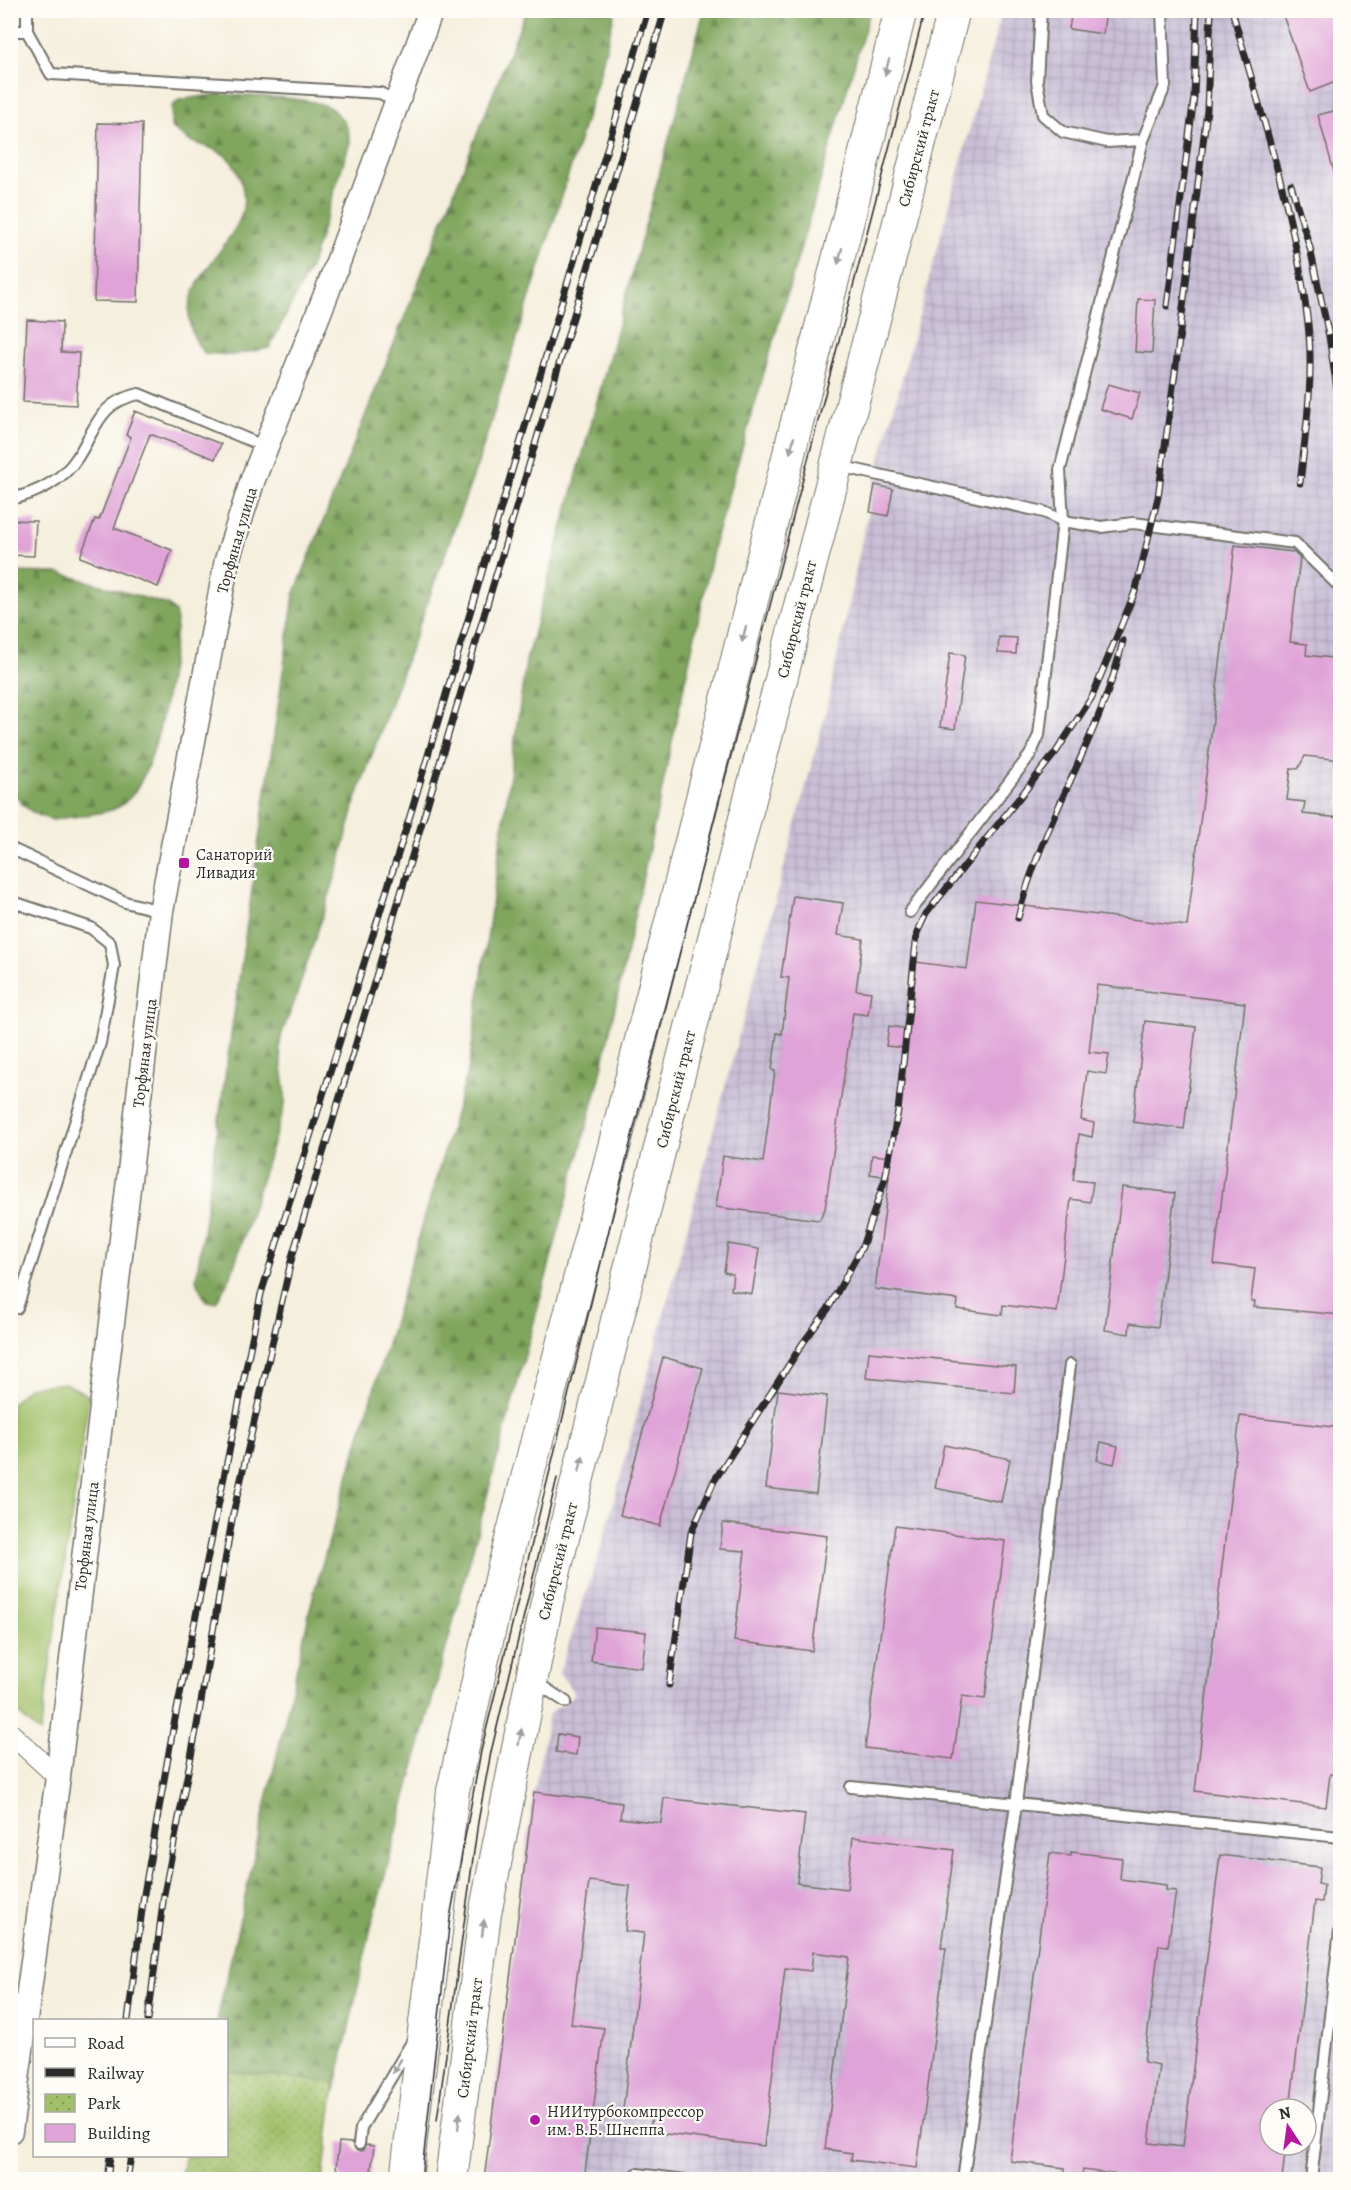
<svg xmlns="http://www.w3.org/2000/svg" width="1351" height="2190" font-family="Alegreya,serif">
<defs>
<pattern id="industrial-grid" width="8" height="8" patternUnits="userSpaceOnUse" patternTransform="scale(1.5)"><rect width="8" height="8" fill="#c9bfd7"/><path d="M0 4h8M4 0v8" fill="none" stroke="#ada4b9"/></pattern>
<pattern id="forest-firs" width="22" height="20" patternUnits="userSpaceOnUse" patternTransform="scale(1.5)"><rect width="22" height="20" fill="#80a65d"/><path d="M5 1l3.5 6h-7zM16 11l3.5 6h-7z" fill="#69874d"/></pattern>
<pattern id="park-dots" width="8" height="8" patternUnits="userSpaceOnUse" patternTransform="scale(1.5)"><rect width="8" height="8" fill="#a1c069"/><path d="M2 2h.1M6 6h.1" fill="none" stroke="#839c57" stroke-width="1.8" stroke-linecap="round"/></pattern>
</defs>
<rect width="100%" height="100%" fill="#fdfcf7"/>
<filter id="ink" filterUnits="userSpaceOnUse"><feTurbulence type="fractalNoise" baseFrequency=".0167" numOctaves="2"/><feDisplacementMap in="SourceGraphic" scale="12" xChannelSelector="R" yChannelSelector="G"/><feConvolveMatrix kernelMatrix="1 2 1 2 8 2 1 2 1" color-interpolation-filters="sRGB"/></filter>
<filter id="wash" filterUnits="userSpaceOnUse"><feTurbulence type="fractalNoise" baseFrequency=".008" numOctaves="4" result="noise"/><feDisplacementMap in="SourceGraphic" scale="24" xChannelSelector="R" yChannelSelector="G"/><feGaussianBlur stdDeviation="1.35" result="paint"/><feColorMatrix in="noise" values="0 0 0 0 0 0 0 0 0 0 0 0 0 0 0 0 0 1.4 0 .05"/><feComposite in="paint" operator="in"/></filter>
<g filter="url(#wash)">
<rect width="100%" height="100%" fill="#f5efdd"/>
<path fill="url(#industrial-grid)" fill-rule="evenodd" d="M1002 11H1340V2179L484 2180 534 1792 549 1714 575 1694 559 1673 602 1545 825 715 876 474ZM1270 2109H1306V2145H1270Z"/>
<path fill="#a1c069" stroke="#66764a" stroke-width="1.5" d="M65 1383 89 1396 40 1733 11 1707V1404L29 1387Z"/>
<path fill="url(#forest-firs)" stroke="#566844" stroke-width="1.5" d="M526 11H615L599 77 478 463 356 799 337 872 292 1009C287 1021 280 1033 280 1046 280 1067 287 1083 285 1105L231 1276 216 1302H206L196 1280 294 595Z
M704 11H870L716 537 600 1077 371 1927 334 2095 227 2077 226 2020H217L314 1592 469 1067 526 661Z
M218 94C248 96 293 96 321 104 338 109 349 126 350 142L310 268 269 348 232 355 204 353C162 301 218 264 239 221 249 201 242 171 227 157 218 148 201 146 190 141 183 137 177 131 171 127L172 106 179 100Z
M11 572 60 573 168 605 175 612 177 621C171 665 160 782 120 806 106 815 70 816 53 820 33 816 20 806 11 788Z"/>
<path fill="url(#park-dots)" stroke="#66764a" stroke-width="1.5" d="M227 2071 335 2083 323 2179H181L184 2156H226Z"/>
<g id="blocks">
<path fill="#dfa3d7" d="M1072 10H1106L1103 34 1069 29Z
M1281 10H1333L1341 31V80L1310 92Z
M1341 109V178L1336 179 1318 115Z
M98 123 142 124 138 302 94 301Z
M1138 299 1155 300 1152 353 1135 352Z
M27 320 62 322 61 352 79 353 76 405 23 402Z
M1108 384 1140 393 1132 419 1100 409Z
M135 411 221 444 215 459 150 434 114 528 172 550 158 587 80 557 95 519 99 520 131 437 126 435Z
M875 485 893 489 888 516 870 512Z
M10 520 36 521 34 556 10 555Z
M1235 545 1293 552 1300 558 1290 642 1307 644 1306 655 1341 659V760L1305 756 1298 769 1291 768 1287 800 1305 802 1303 814 1341 818V1315L1254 1307 1255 1301H1251L1255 1269 1214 1264 1245 1003 1097 985 1089 1052 1109 1054 1106 1074 1087 1071 1081 1120 1094 1123 1092 1137 1079 1134 1073 1180 1093 1182 1090 1202 1071 1199 1057 1312 1003 1305 1002 1315 957 1309 958 1300 875 1289 889 1177 870 1174 872 1155 892 1157 906 1048 886 1046 889 1026 908 1029 916 962 967 969 976 900 1187 926Z
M999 637 1017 638 1016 654 998 653Z
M950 653 965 655 955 729 940 727Z
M793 896 843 903 838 935 863 939 856 990 871 992 868 1015 853 1013 825 1209 819 1220 716 1207 723 1156 763 1162 775 1071 772 1070 777 1033 782 1034 789 978 781 977Z
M1145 1021 1196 1027 1184 1129 1133 1122Z
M1122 1187 1175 1193 1158 1327 1130 1323 1129 1334 1105 1330Z
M728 1244 759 1249 752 1294 731 1290 733 1274 724 1272Z
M869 1352 1016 1367 1014 1393 866 1378Z
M663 1357 703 1368 660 1526 620 1515Z
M778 1390 827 1396 816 1494 766 1488Z
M1240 1416 1341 1428V1691L1332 1757 1340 1758 1338 1775 1330 1774 1326 1807 1195 1791Z
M1101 1442 1118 1446 1114 1464 1097 1460Z
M944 1445 1010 1459 1001 1502 935 1488Z
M723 1523 827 1536 812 1651 734 1641 745 1551 720 1549Z
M895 1526 1005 1541 985 1699 962 1696 953 1759 865 1748Z
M595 1627 646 1632 642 1668 591 1661Z
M558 1734 578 1737 576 1755 556 1752Z
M534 1792 622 1803 620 1818 661 1823 664 1798 805 1814 797 1883 847 1889 853 1837 954 1850 941 1948H946L917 2168 851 2160 852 2153 825 2149 849 1957 813 1952 811 1971 785 1968 764 2146 650 2132 652 2114 623 2110 644 1933 625 1931 630 1886 589 1881 571 2024 604 2028 584 2180H484Z
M1071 1852 1122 1858 1120 1879 1166 1885V1890L1176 1891 1168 1946 1159 1945 1144 2062 1159 2065 1149 2143 1183 2147 1220 1855 1320 1867 1318 1884 1324 1885 1322 1902 1315 1901 1290 2109H1270V2145H1286L1282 2180H1157L1083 2170 1082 2175 1065 2173V2168L1010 2161 1050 1853 1071 1856Z
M339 2142 352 2143 357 2151H362L366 2145 374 2146 370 2180H343L336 2167Z"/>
</g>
</g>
<g filter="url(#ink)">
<use href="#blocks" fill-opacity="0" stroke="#727069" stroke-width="1.5"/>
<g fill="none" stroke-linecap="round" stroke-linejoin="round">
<defs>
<path id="service" d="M27 10V31L51 74 380 93 398 102
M10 31H27
M1143 140 1165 86 1162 10
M839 466 1044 512 1063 521 1101 527 1133 523 1295 543 1340 587
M10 499C36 494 63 480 77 458 97 427 99 402 139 394L266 447
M10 848 125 902 161 911
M10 901 91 928 110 943 114 966 100 1043 17 1308 10 1306
M910 912 1030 755 1039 735 1063 521 1060 470 1143 140 1107 142 1063 132 1043 115 1037 81 1041 10
M534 1681 566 1702
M851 1787 1340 1837
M359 2144 361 2128 412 2042
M637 2174 685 2180
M963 2180 1016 1804 1070 1365
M1311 2180 1340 1930"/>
<path id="minor" d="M10 1733 58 1777"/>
<path id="tertiary" d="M10 2131 58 1777 161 911 227 560 253 479 327 292 431 10"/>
<path id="primary" d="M406 2180 453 1791 503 1570 614 1147 901 10
M451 2180 485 1914 547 1602 665 1128 954 10"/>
</defs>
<use href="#service" stroke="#727069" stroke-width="14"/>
<use href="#minor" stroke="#727069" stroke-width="22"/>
<use href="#tertiary" stroke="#727069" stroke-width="27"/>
<use href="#primary" stroke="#727069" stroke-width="34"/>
<use href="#service" stroke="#fff" stroke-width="10"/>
<use href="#minor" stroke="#fff" stroke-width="20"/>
<use href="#tertiary" stroke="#fff" stroke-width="24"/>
<use href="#primary" stroke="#fff" stroke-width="32"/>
<path stroke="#2b2b2b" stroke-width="1.5" d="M437 2120 478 1822 491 1752 557 1478
M421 2180 450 1918 481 1751 633 1132 925 10"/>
<defs>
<path id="rail" d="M1232 10C1261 115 1296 216 1308 324 1314 377 1306 430 1300 483
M1291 185 1310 248 1329 336 1340 410
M1167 306 1194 97 1197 10
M1018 918C1042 821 1100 738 1123 641
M669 1685 691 1533 714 1481 803 1343 828 1309 862 1247 885 1179 898 1111 917 933 926 914 1056 752 1092 697 1136 589 1158 497 1176 365 1207 110 1211 10
M128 2020 144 1894 173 1729 261 1294 413 806 648 10
M148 2020 164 1894 196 1731 233 1514 292 1257 665 10
M107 2180 110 2156
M127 2180 131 2156"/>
</defs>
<use href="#rail" stroke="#2b2b2b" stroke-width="7"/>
<use href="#rail" stroke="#fdfcf7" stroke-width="4.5" stroke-dasharray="14" stroke-linecap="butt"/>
</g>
<defs><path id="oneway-solid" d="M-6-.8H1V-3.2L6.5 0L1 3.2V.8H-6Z" transform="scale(1.5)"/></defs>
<g fill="#a0a0a0">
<use href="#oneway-solid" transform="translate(887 67) rotate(104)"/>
<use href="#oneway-solid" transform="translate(840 256) rotate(104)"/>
<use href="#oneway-solid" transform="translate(792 445) rotate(104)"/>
<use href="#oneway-solid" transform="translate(744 634) rotate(104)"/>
<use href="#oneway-solid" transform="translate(581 1464) rotate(-76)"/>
<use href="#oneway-solid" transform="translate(520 1737) rotate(-79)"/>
<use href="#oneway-solid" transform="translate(483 1928) rotate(-83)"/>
<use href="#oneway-solid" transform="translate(397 2066) rotate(121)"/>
<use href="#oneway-solid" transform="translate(459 2121) rotate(-83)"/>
</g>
</g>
<g fill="#b5179e" stroke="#fdfcf7" stroke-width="2">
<rect x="178" y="857" width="12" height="12" rx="3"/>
<circle cx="535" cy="2120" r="6"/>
</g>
<g text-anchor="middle" stroke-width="4.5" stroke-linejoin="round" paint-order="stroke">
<g font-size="16" fill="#2b2b2b" stroke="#fdfcf7">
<text transform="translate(918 148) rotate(-75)" y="6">Сибирский тракт</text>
<text transform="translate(236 540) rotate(-74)" y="6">Торфяная улица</text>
<text transform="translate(796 619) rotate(-76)" y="6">Сибирский тракт</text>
<text transform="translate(144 1053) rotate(-83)" y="6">Торфяная улица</text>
<text transform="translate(675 1089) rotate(-76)" y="6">Сибирский тракт</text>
<text transform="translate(86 1536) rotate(-83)" y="6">Торфяная улица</text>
<text transform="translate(557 1561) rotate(-76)" y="6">Сибирский тракт</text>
<text transform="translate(469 2038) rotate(-83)" y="6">Сибирский тракт</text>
</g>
<g font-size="16" fill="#2b2b2b" stroke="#fdfcf7" text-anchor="start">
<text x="196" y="860">Санаторий<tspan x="196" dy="18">Ливадия</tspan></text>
<text x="547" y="2117">НИИтурбокомпрессор<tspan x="547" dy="18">им. В.Б. Шнеппа</tspan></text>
</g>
</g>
<rect width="1351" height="2190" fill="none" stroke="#fdfcf7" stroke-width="36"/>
<rect x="33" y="2019" width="195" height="138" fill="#fdfcf7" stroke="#a9a8a5" stroke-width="1.5"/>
<rect x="45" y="2038" width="30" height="9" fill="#ffffff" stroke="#a9a8a5" stroke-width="1.5"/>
<text x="87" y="2049" font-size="18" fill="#2b2b2b">Road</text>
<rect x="45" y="2068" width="30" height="9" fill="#2b2b2b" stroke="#a9a8a5" stroke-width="1.5"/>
<text x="87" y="2079" font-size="18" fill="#2b2b2b">Railway</text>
<rect x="45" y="2094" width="30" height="18" fill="url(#park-dots)" stroke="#a9a8a5" stroke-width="1.5"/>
<text x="87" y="2109" font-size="18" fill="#2b2b2b">Park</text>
<rect x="45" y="2124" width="30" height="18" fill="#dfa3d7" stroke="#a9a8a5" stroke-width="1.5"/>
<text x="87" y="2139" font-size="18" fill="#2b2b2b">Building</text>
<g transform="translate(1288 2127) rotate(347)"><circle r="28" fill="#fdfcf7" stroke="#a9a8a5" stroke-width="1.5"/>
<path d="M0-4.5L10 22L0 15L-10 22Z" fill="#b5179e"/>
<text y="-9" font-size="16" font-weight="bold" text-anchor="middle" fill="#2b2b2b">N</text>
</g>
</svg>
